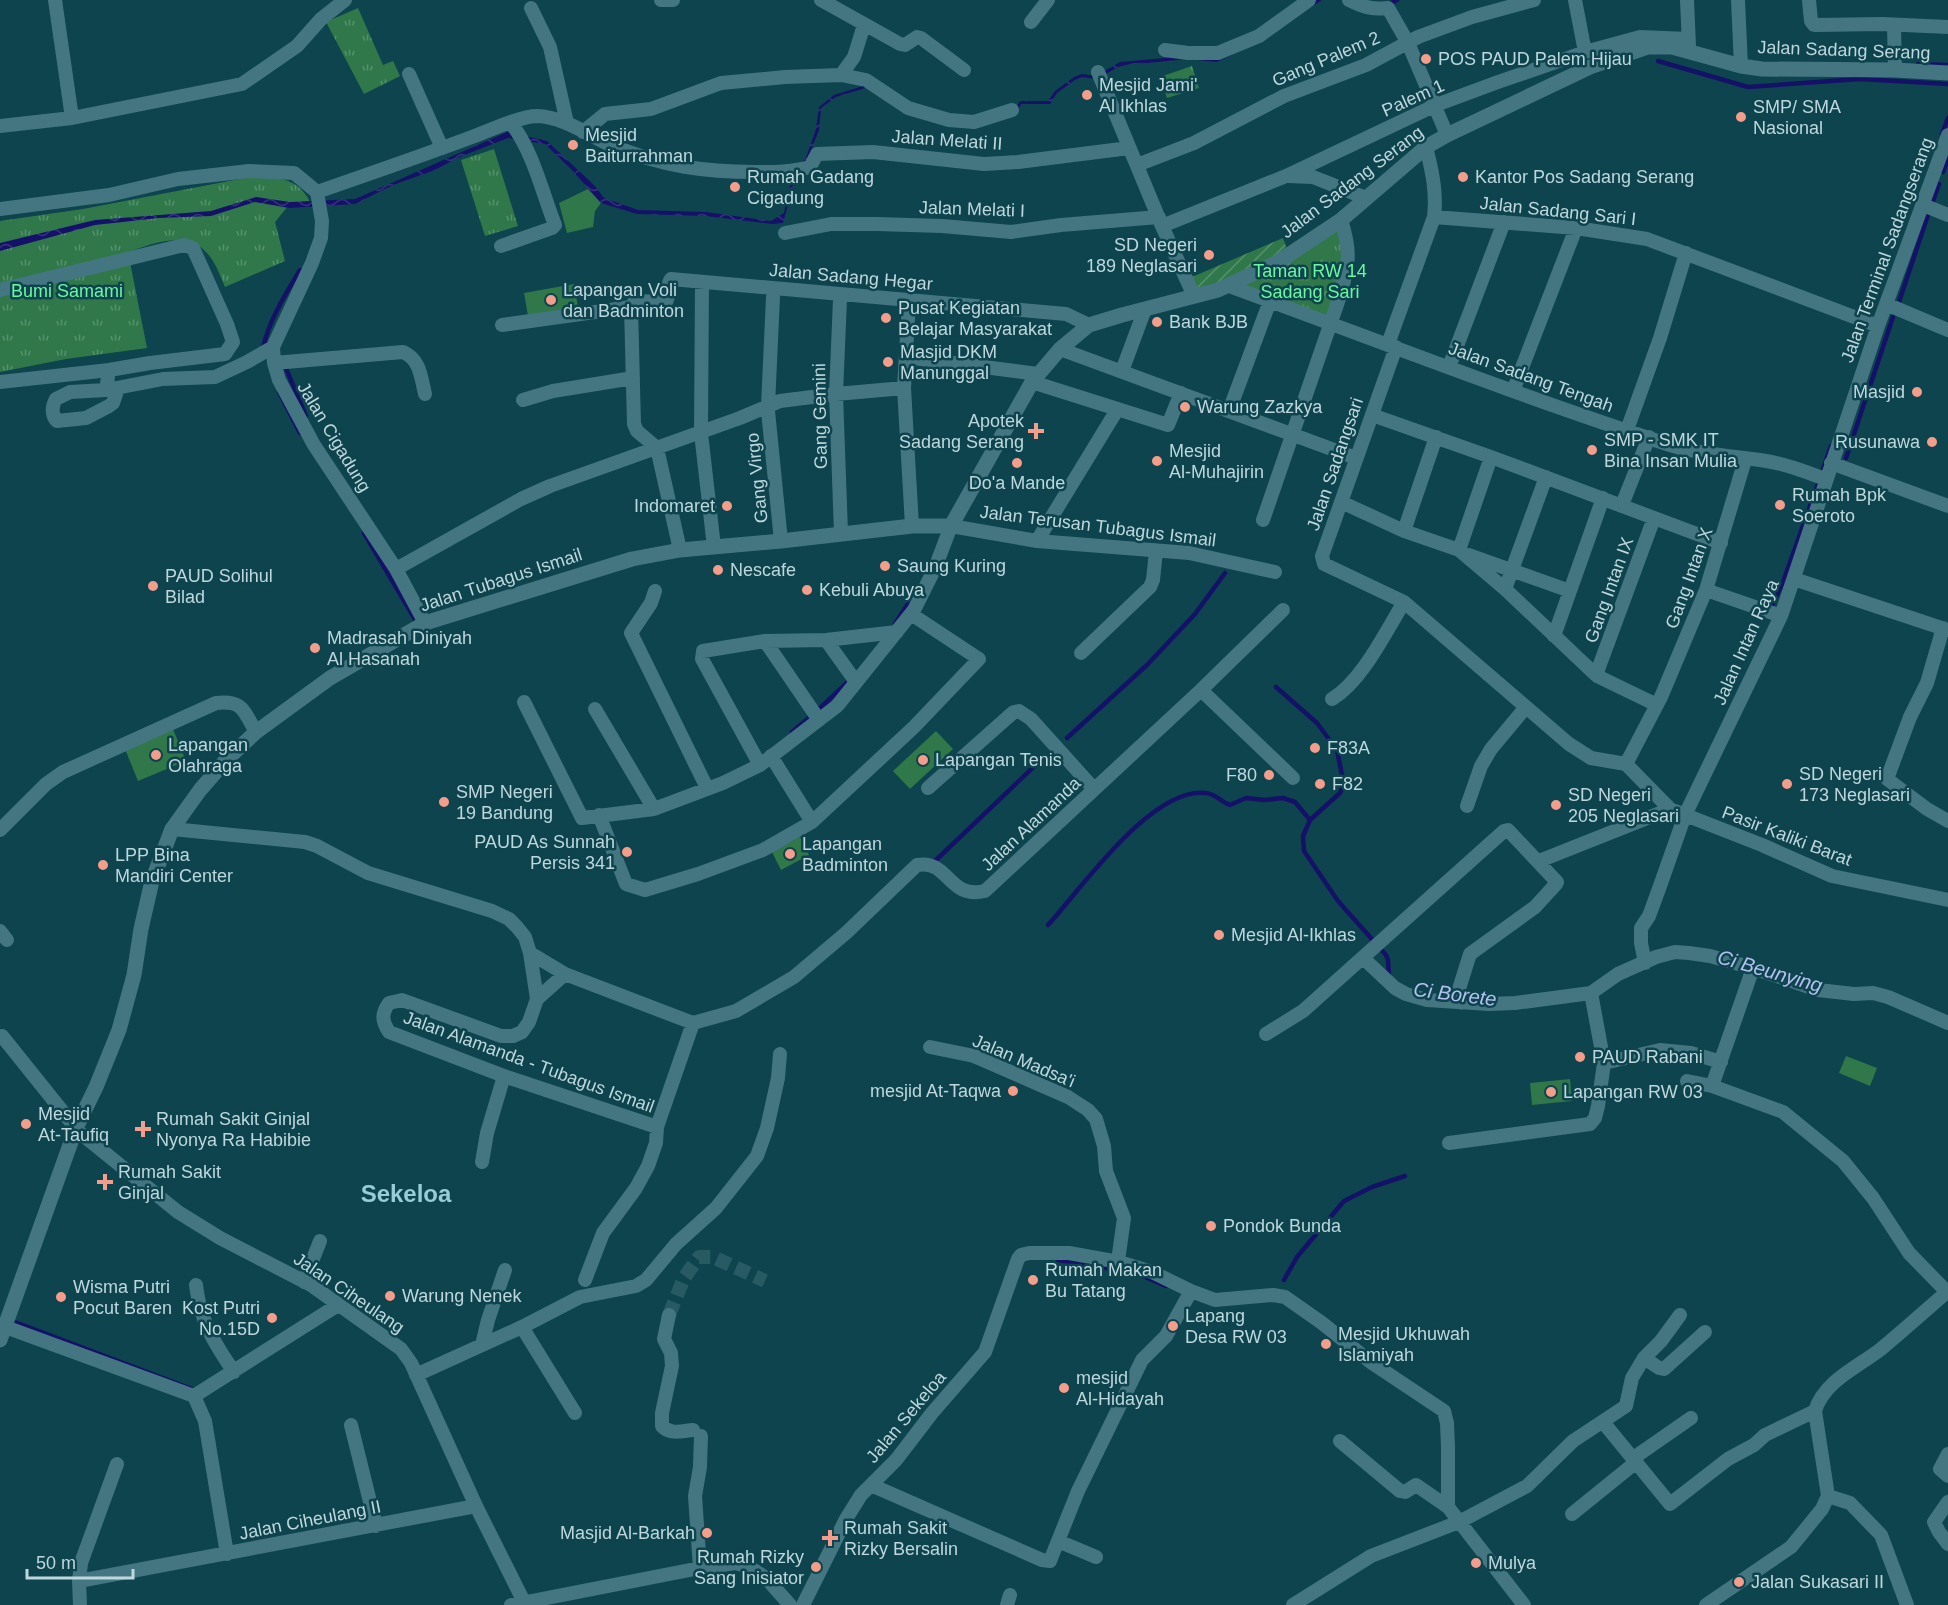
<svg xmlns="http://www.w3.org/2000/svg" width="1948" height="1605" font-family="Helvetica,sans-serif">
<defs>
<pattern id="park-tufts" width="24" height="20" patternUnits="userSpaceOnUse" patternTransform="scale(1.5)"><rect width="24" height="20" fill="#30784a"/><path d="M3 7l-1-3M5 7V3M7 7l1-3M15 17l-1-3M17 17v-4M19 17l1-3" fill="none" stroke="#56916c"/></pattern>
<pattern id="garden-furrows" width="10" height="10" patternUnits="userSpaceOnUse" patternTransform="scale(1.5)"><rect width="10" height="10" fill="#30784a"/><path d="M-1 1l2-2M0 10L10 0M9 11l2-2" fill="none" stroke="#56916c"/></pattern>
<pattern id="water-waves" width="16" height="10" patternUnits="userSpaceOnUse" patternTransform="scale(1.5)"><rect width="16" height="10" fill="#151169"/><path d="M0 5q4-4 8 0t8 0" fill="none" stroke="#35337e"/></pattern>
</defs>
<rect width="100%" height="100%" fill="#0d444e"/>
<path fill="#30784a" d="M588 189 601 203 595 211 593 227 567 233 559 203Z
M574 284 578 307 528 316 524 293Z
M173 729 186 761 138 781 125 749Z
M936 731 953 749 910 789 893 771Z
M800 837 809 855 781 870 772 852Z
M1846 1056 1877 1068 1870 1086 1839 1073Z
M1570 1079 1572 1101 1532 1105 1530 1083Z"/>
<path fill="url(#park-tufts)" d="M358 8 383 65 393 61 400 76 364 94 326 22Z
M1192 66 1199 88 1167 98 1160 77Z
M494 149 518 226 485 236 461 160Z
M245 178C274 178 297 174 311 204L289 205 275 222 285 261 225 287C221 278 218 269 213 261 193 228 157 242 128 252L147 348 66 359 0 372V221L83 209Z
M1339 225 1345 265 1328 320 1239 285Z"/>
<path fill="url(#garden-furrows)" d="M1283 238 1287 249 1252 271 1198 289 1192 277Z"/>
<path fill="url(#water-waves)" d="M1314 0H1322L1251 46 1217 62 1187 59 1148 63H1134L1118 67 1097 79 1082 77 1075 80 1057 93 1050 104H1021L1015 115 974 127 945 124 897 108 869 87 836 97 821 108 819 130 809 156 793 187 783 223 772 224 705 216 637 214 601 203 572 170 545 144 508 138 457 158 435 170 393 185 355 204 289 208 255 202 211 216 159 218 95 225 0 251V243L95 220 211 211 256 197 290 202 355 199 507 132 547 141 595 186 604 198 638 210 706 212 771 221 784 213 790 186 807 155 816 129 819 107 834 95 869 84 899 106 946 121 974 124 1013 113 1020 101H1048L1055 91 1074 77 1082 74 1096 76 1120 62 1187 56 1217 59 1250 43Z"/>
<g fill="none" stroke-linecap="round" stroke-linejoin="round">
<path stroke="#151169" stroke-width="4.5" d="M1387 5 1397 0
M1658 61 1748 87 1860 79 1948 84
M1918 64 1948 65
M1942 134 1948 118
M1943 172 1948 158
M1932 204 1939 184
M1899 302 1928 215
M263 348C269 320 285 295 300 270
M285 366 306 416
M279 392 300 433
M1846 458 1893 317
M1822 472 1831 446
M364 533 416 621
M1770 610 1783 582 1819 481
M895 624 918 588
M1276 687 1317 723 1337 750 1343 780V786L1340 793 1310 820 1303 836 1304 851 1338 901 1386 955 1388 960 1389 976
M818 710 850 680
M792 732 810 717
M1067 738 1147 665 1195 614 1225 573
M935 861 1043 758
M1048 925C1081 889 1152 786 1206 793 1216 794 1221 802 1230 805L1246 798 1264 800 1283 798 1295 802 1310 820
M1058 1260 1130 1272
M1138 1274 1166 1286
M1284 1280 1297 1257 1344 1201 1372 1187 1405 1176
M15 1322 192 1389"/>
<path stroke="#285a63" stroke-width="14" stroke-dasharray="14 7" stroke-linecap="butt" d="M669 1315 684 1278 699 1257H713L765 1281"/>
<path stroke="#447681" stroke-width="14" d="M55 0 72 118
M661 0H673
M821 0 900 44 905 45 917 37 921 38 964 70
M1349 0C1363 7 1373 10 1388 8L1408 43 1447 135
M1575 0 1585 52
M1687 0 1689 46
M1738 0 1741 66
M1809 0 1811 21 1814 25 1883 24 1948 27
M531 8 550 47 567 123
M1031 22 1048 0
M1894 25 1895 70
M1165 50 1188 53H1218L1259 36 1309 0
M1098 72 1162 226 1194 296
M409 74 442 148
M841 75 854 57 864 25
M0 126 72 118 242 84 297 46 321 19 345 0
M583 132 605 114 651 109 721 83 785 77 841 75 866 80 908 108 949 120 974 122 1012 110
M1137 165 1194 143 1284 96 1366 65 1418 37 1472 17 1534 0
M1288 176 1313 177 1366 198
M317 192C369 174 421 156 472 137 489 131 520 116 537 116 565 117 589 136 613 146 662 166 704 172 756 172 774 172 793 172 810 167L817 154 873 152 984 164 1018 162 1129 148
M1923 205 1948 215
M0 209 109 195 178 179 249 171 294 173 317 192 322 221 321 238 312 263 273 347 274 363 279 380 314 445 396 569 425 623
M1434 217 1576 228 1647 239 1878 326
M1162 226 1286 176 1436 105 1498 82 1585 52 1640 37 1688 39
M785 233 831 224H877L942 226 1011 232 1061 225 1159 217
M501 246 552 228 555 225C542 192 533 151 511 123
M1229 286C1376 340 1522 397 1670 445 1700 454 1730 456 1760 460 1783 463 1804 471 1825 479
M0 290 184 245 193 248 227 324 233 342 225 354 150 363 109 370 106 390
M840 299 836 394 841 533
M909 301 904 388 912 526
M1886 304 1948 330
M631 307 635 301 666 302C671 295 665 286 671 279L1066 314 1089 325
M631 307 634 424 637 431 657 448 680 550
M502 325 631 307
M1388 344 1434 217C1437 193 1432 170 1426 147
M1396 347 1322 556 1324 564 1404 602 1569 744 1591 758 1626 764 1670 809 1762 845 1832 876 1948 900
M1060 349 1356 458
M906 357 1038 374
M274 363 403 352C420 359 421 377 425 394
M1449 367 1504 222
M1122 371 1145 309
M0 382 109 370
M1032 382 1168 425 1181 393
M118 388 113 403 109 406 86 418 57 421C51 415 52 406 56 399L70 392 106 390 163 379 215 377 247 362 273 347
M1513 391 1576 228
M523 400 553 391 633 378
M768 406 773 297
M768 411 781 541
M1229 411 1270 301
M1372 415 1491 457 1721 543
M1627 430 1660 338 1686 253
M701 431 702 282
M701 433 714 547
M1831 463 1948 506
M1341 502 1404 531 1459 550 1505 589 1597 676 1657 705
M1622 505 1649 437
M1263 520 1341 293C1349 262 1351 251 1341 220
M1404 531 1436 437
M1037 541 1117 410
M1459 550 1491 457
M1469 555 1570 591
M396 569 521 499 550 486 740 418 780 401 836 394 904 388
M1794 579 1948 630
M1505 589 1546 477
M1706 590 1781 616
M655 591 651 603 631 633 707 788
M1943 628 1927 683 1910 717 1887 779 1927 809 1948 821
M1554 636 1603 498
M826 640 856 682
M765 641 819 720
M1081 653 1150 587 1153 580 1156 551
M1596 675 1654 518
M1201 690 1293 778
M1332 699C1362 681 1385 633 1404 602
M524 702 582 818 654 809 723 783 760 765 837 706 914 610 935 568 951 526 1037 541 1189 553 1275 572
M595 709 654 809
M771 756 812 822
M1626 764 1661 697 1706 590 1745 460
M760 765 702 659 703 651 765 641 826 640 897 632
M928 788 1008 717 1014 712 1019 711 1031 719 1094 789
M1467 806 1481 766 1491 749 1526 707
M599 815 626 884 645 890 698 874 763 850 812 822 914 727 979 659 911 614
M172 829 305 842 317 846 368 873 492 911 509 919 517 927 525 937 530 953 537 999 529 1022 522 1032 513 1036H501L402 1000 389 1003C381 1014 382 1021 389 1032L504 1076 657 1127
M0 830 46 784 63 772 216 703C243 700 243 710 256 732
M1539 861 1670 809
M0 931 7 940
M530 953 565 974 693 1023
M1363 958 1395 988 1406 994 1427 1000 1489 1004 1515 1003 1591 993 1618 974 1656 957 1675 952 1689 953 1710 956 1753 968 1818 990 1854 994 1873 993 1888 997 1948 1023
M1645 963 1641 943V928L1649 916 1660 886 1685 815 1781 616 1878 326 1948 135
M537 999 565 974
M693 1023 736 1011 794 977 846 933 917 865C949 859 948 900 985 891L1201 690 1283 610
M1266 1034 1303 1011 1504 831 1508 830 1557 882 1556 884 1535 907 1470 954 1459 989 1461 1003
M2 1036 79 1132 178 1212 220 1238 311 1285 401 1349 411 1363 476 1506 524 1602
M930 1047 974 1056 1068 1097 1088 1110 1096 1119 1104 1146 1106 1171 1124 1218 1118 1261
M1604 1063 1660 1050 1691 1053 1721 1062
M1687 1081 1712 1086 1783 1112 1843 1161 1873 1198 1909 1253 1948 1293
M1712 1086 1753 968
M1449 1143 1590 1124 1595 1118 1598 1106 1604 1063 1591 993
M482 1162 487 1133 504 1076
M585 1280 603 1233 636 1188 648 1166 656 1143 657 1127 693 1023
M304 1282 320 1241
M196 1285C200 1320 214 1343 234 1372
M669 1315 664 1339 671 1353 672 1366 662 1413V1426C670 1435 682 1431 693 1430
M0 1325 194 1396 205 1421 227 1554
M522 1327 575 1413
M482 1345 488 1320 505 1270
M1644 1358 1659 1368 1664 1369 1705 1332
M416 1375 522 1327 580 1297 636 1286 646 1280 676 1244 716 1208 757 1156 767 1128 778 1078 780 1054
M194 1396 338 1305
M1603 1422 1670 1504 1728 1459 1754 1445 1765 1435 1815 1411
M351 1425 376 1526
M1340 1441 1400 1491 1405 1492 1416 1485 1448 1507
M1948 1454 1940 1469 1948 1476
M1632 1459 1691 1418
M871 1485 1042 1560 1050 1561 1078 1491 1142 1360 1166 1336 1191 1291
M1828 1496 1850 1503 1881 1535 1907 1605
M1948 1502 1934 1522 1939 1532 1948 1544
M1572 1514 1635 1463
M1058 1541 1096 1557
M700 1568 695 1496 700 1467 701 1436
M79 1581 476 1506
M80 1605 79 1581 81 1563 117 1464
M511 1605 700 1568 736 1563 749 1567 766 1578 790 1605
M803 1605 846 1519 861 1495 896 1460 932 1413 985 1352 1018 1259 1021 1255 1029 1253H1069L1119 1262 1152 1272 1191 1291 1215 1300 1273 1295 1285 1297 1322 1323 1372 1363 1444 1411 1447 1423 1448 1447V1507L1524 1605
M1007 1605 1010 1595
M1293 1605 1371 1556 1459 1522 1527 1486 1573 1441 1626 1406 1632 1378 1644 1358 1661 1341 1680 1315
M1706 1605 1791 1547 1822 1509 1828 1496 1815 1411C1824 1381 1858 1367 1881 1349 1904 1330 1926 1310 1948 1291"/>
<path stroke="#447681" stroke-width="15" d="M0 1340 76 1128 96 1087 119 1030 134 975 141 929 152 881 172 829 200 790 227 759 256 732 330 678 425 623 632 559 680 550 781 541 912 526H951L1032 382 1060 349 1089 325 1122 315 1218 290 1278 262 1341 220 1426 147 1447 135 1590 67 1648 47H1672L1741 66 1762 69 1895 70 1948 73"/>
</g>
<g fill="#f49d8a" stroke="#0d444e" stroke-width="2">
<circle cx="1426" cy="59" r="6"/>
<circle cx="1087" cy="95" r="6"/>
<circle cx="1741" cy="117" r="6"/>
<circle cx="573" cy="145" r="6"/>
<circle cx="1463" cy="177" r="6"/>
<circle cx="735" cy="187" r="6"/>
<circle cx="1209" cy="255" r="6"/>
<circle cx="551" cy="300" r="6"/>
<circle cx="886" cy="318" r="6"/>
<circle cx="1157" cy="322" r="6"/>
<circle cx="888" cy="362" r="6"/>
<circle cx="1917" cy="392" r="6"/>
<circle cx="1185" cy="407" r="6"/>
<path d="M1033 422h6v6h6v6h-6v6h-6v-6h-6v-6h6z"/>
<circle cx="1932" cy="442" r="6"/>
<circle cx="1592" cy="450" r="6"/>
<circle cx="1157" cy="461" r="6"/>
<circle cx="1017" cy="463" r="6"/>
<circle cx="1780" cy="505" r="6"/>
<circle cx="727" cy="506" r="6"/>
<circle cx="885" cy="566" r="6"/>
<circle cx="718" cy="570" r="6"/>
<circle cx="153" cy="586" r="6"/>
<circle cx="807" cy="590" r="6"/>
<circle cx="315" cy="648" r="6"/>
<circle cx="1315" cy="748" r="6"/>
<circle cx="156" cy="755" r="6"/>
<circle cx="923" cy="760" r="6"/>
<circle cx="1269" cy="775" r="6"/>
<circle cx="1320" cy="784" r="6"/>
<circle cx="1787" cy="784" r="6"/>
<circle cx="444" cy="802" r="6"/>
<circle cx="1556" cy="805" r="6"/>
<circle cx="627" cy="852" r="6"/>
<circle cx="790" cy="854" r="6"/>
<circle cx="103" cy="865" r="6"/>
<circle cx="1219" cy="935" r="6"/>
<circle cx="1580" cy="1057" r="6"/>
<circle cx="1013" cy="1091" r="6"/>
<circle cx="1551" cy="1092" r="6"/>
<circle cx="26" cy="1124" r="6"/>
<path d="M140 1120h6v6h6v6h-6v6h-6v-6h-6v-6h6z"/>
<path d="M102 1173h6v6h6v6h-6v6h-6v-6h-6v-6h6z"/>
<circle cx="1211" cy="1226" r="6"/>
<circle cx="1033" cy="1280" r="6"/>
<circle cx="390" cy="1296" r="6"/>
<circle cx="61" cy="1297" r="6"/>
<circle cx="272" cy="1318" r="6"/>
<circle cx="1173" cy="1326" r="6"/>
<circle cx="1326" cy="1344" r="6"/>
<circle cx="1064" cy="1388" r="6"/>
<circle cx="707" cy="1533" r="6"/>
<path d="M827 1529h6v6h6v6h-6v6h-6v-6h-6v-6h6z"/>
<circle cx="1476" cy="1563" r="6"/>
<circle cx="816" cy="1567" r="6"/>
<circle cx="1739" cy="1582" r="6"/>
</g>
<g text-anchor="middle" stroke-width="5" stroke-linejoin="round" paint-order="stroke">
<g font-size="18" fill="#bed7dd" stroke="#0d444e">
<text transform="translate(1844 50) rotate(2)" y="6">Jalan Sadang Serang</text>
<text transform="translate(1326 59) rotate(-23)" y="6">Gang Palem 2</text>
<text transform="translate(1413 98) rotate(-24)" y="6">Palem 1</text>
<text transform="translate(947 140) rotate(4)" y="6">Jalan Melati II</text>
<text transform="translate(1352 182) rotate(-37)" y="6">Jalan Sadang Serang</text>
<text transform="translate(972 209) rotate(2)" y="6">Jalan Melati I</text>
<text transform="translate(1558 211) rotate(6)" y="6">Jalan Sadang Sari I</text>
<text transform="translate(1887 250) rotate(-70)" y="6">Jalan Terminal Sadangserang</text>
<text transform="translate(851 277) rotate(5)" y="6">Jalan Sadang Hegar</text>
<text transform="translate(1531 377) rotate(20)" y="6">Jalan Sadang Tengah</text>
<text transform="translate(820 416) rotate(-91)" y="6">Gang Gemini</text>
<text transform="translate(334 437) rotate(59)" y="6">Jalan Cigadung</text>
<text transform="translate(1335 464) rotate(-71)" y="6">Jalan Sadangsari</text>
<text transform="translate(757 478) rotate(-96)" y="6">Gang Virgo</text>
<text transform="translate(1098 526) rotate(7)" y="6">Jalan Terusan Tubagus Ismail</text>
<text transform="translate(1689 578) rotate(-70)" y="6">Gang Intan X</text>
<text transform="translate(501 580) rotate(-18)" y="6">Jalan Tubagus Ismail</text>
<text transform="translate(1609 590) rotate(-70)" y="6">Gang Intan IX</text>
<text transform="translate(1746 642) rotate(-66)" y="6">Jalan Intan Raya</text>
<text transform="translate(1031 824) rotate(-43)" y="6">Jalan Alamanda</text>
<text transform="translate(1787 836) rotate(21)" y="6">Pasir Kaliki Barat</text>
<text transform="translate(1024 1061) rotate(23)" y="6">Jalan Madsa'i</text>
<text transform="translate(529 1062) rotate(20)" y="6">Jalan Alamanda - Tubagus Ismail</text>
<text transform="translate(349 1293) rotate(34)" y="6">Jalan Ciheulang</text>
<text transform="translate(906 1417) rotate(-50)" y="6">Jalan Sekeloa</text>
<text transform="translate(310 1520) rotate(-11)" y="6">Jalan Ciheulang II</text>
</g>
<g font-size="18" fill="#bed7dd" stroke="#0d444e" text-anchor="start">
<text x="1438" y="65">POS PAUD Palem Hijau</text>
<text x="1099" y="91">Mesjid Jami'<tspan x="1099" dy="21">Al Ikhlas</tspan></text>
<text x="1753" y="113">SMP/ SMA<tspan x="1753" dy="21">Nasional</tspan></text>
<text x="585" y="141">Mesjid<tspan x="585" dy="21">Baiturrahman</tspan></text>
<text x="747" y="183">Rumah Gadang<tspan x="747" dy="21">Cigadung</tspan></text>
<text x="1475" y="183">Kantor Pos Sadang Serang</text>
<text x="1197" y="251" text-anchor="end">SD Negeri<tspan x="1197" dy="21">189 Neglasari</tspan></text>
<text x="563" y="296">Lapangan Voli<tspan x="563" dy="21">dan Badminton</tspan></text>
<text x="898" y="314">Pusat Kegiatan<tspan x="898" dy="21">Belajar Masyarakat</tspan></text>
<text x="1169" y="328">Bank BJB</text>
<text x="900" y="358">Masjid DKM<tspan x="900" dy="21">Manunggal</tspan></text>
<text x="1905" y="398" text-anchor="end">Masjid</text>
<text x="1197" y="413">Warung Zazkya</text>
<text x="1024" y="427" text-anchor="end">Apotek<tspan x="1024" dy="21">Sadang Serang</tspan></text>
<text x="1604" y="446">SMP - SMK IT<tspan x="1604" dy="21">Bina Insan Mulia</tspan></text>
<text x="1920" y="448" text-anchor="end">Rusunawa</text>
<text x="1169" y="457">Mesjid<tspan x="1169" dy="21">Al-Muhajirin</tspan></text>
<text x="1017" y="489" text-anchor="middle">Do'a Mande</text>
<text x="1792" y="501">Rumah Bpk<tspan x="1792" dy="21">Soeroto</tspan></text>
<text x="715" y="512" text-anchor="end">Indomaret</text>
<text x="897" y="572">Saung Kuring</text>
<text x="730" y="576">Nescafe</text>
<text x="165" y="582">PAUD Solihul<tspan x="165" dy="21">Bilad</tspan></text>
<text x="819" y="596">Kebuli Abuya</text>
<text x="327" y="644">Madrasah Diniyah<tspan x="327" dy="21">Al Hasanah</tspan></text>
<text x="168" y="751">Lapangan<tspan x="168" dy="21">Olahraga</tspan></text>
<text x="1327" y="754">F83A</text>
<text x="935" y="766">Lapangan Tenis</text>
<text x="1799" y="780">SD Negeri<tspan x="1799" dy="21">173 Neglasari</tspan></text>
<text x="1257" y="781" text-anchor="end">F80</text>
<text x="1332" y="790">F82</text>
<text x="456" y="798">SMP Negeri<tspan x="456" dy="21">19 Bandung</tspan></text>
<text x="1568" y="801">SD Negeri<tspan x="1568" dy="21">205 Neglasari</tspan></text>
<text x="615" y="848" text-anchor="end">PAUD As Sunnah<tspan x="615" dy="21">Persis 341</tspan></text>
<text x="802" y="850">Lapangan<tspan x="802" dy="21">Badminton</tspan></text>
<text x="115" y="861">LPP Bina<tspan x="115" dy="21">Mandiri Center</tspan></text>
<text x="1231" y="941">Mesjid Al-Ikhlas</text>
<text x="1592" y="1063">PAUD Rabani</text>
<text x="1001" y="1097" text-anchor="end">mesjid At-Taqwa</text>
<text x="1563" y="1098">Lapangan RW 03</text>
<text x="38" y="1120">Mesjid<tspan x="38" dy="21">At-Taufiq</tspan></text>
<text x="156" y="1125">Rumah Sakit Ginjal<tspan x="156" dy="21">Nyonya Ra Habibie</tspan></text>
<text x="118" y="1178">Rumah Sakit<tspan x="118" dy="21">Ginjal</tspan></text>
<text x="1223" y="1232">Pondok Bunda</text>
<text x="1045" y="1276">Rumah Makan<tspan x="1045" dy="21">Bu Tatang</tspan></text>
<text x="73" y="1293">Wisma Putri<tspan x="73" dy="21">Pocut Baren</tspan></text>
<text x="402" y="1302">Warung Nenek</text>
<text x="260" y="1314" text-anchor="end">Kost Putri<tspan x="260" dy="21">No.15D</tspan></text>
<text x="1185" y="1322">Lapang<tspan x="1185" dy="21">Desa RW 03</tspan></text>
<text x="1338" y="1340">Mesjid Ukhuwah<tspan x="1338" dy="21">Islamiyah</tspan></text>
<text x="1076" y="1384">mesjid<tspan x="1076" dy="21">Al-Hidayah</tspan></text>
<text x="844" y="1534">Rumah Sakit<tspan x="844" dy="21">Rizky Bersalin</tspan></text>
<text x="695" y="1539" text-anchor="end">Masjid Al-Barkah</text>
<text x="804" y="1563" text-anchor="end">Rumah Rizky<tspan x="804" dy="21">Sang Inisiator</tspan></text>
<text x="1488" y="1569">Mulya</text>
<text x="1751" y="1588">Jalan Sukasari II</text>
</g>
<g font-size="18" fill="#6cf79e" stroke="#0d444e">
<text x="1310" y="277">Taman RW 14<tspan x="1310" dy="21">Sadang Sari</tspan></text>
<text x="67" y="297">Bumi Samami</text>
</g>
<g font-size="20" font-style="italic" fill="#b3c0f0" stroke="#0d444e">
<text transform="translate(1770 971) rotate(16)" y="7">Ci Beunying</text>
<text transform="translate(1455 994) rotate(7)" y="7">Ci Borete</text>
</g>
<g font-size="24" font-weight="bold" fill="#98ccd7" stroke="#0d444e">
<text x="406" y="1202">Sekeloa</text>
</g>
</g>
<path d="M27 1569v9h106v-9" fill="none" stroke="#bed7dd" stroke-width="3"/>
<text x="36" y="1569" font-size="18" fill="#bed7dd" stroke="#0d444e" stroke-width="4.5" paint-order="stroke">50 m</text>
</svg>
